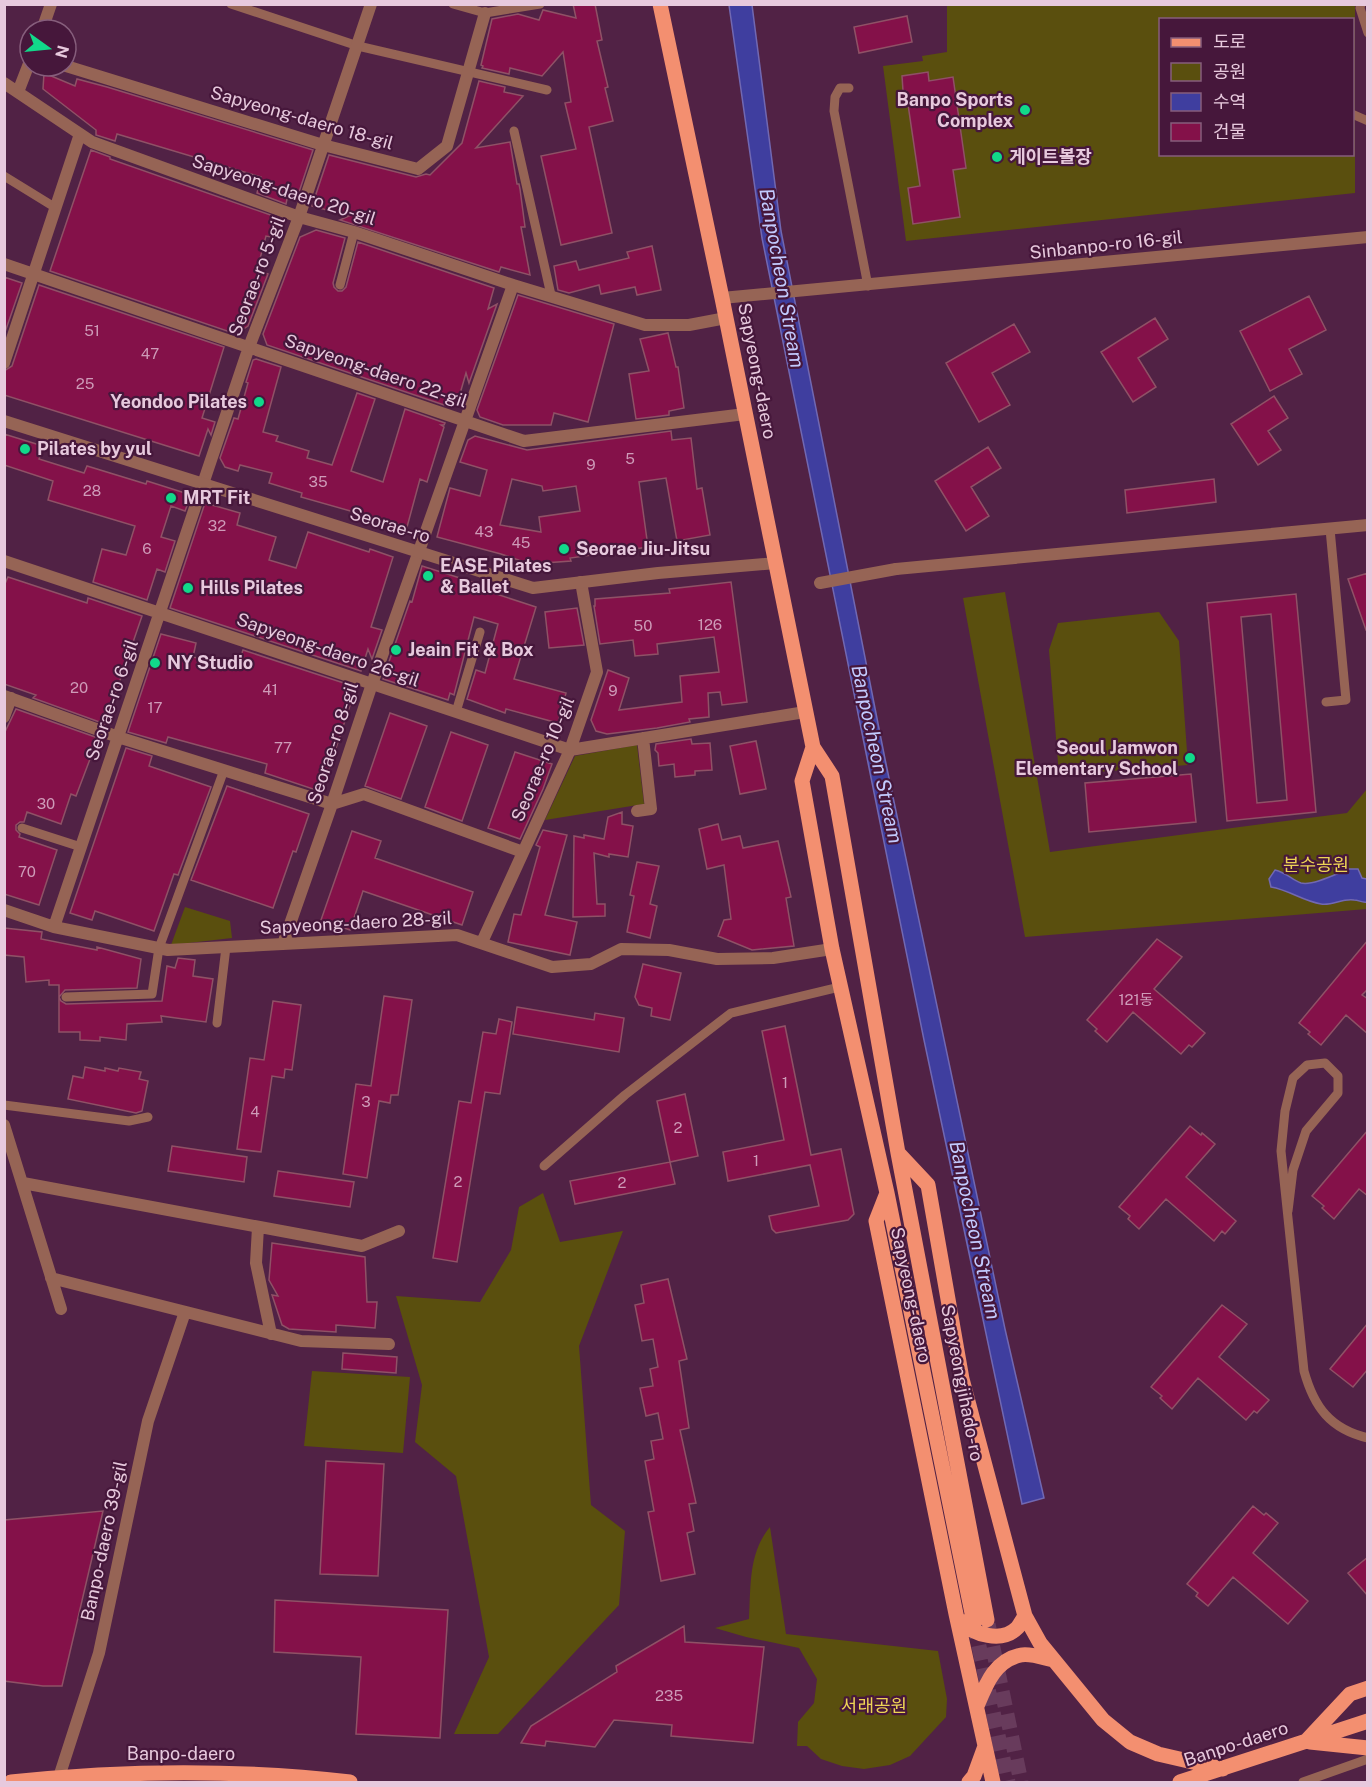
<svg xmlns="http://www.w3.org/2000/svg" width="1372" height="1787" font-family="'Public Sans','Noto Sans KR',sans-serif">
<rect width="100%" height="100%" fill="#512245"/>
<path fill="#5a4f0e" fill-rule="evenodd" d="M947 5H1355V193L906 241 883 66 923 61 922 56 947 52ZM1160 20H1352V154H1160Z
M1005 592 1050 852 1347 813 1367 789V909L1025 937 963 598Z
M1159 612 1179 641 1188 765 1059 775 1049 650 1058 623Z
M637 745 644 804 545 820 575 756Z
M185 907 230 921 232 938 171 945Z
M543 1193 560 1242 623 1231 579 1346 591 1505 625 1531 619 1605 498 1734H454L489 1657 456 1476 415 1442 422 1385 396 1296 480 1302 511 1250 519 1207Z
M312 1371 410 1377 403 1453 304 1446Z
M770 1527 786 1634 938 1651 947 1699 946 1717 910 1756 890 1765 864 1769 842 1766 821 1759 807 1746H797L798 1722 814 1703 817 1679 799 1648 746 1637 715 1628 749 1619C751 1587 748 1553 770 1527Z"/>
<path fill="#3f3e9f" stroke="#7168b2" stroke-width="1.5" d="M729 5H752L781 231 885 759 1005 1329 1044 1498 1022 1504 924 1040 762 238Z
M1349 869H1358L1362 878 1367 879V902C1362 903 1359 900 1354 900 1343 898 1332 906 1321 904 1303 901 1289 890 1271 887L1269 879 1275 870C1287 873 1292 880 1301 883 1313 886 1338 873 1349 869Z"/>
<path fill="#841149" stroke="#8f5166" stroke-width="1.5" fill-rule="evenodd" d="M573 4H595L602 40 597 41 608 87 605 88 613 121 589 127 612 233 561 245 541 156 576 149 565 103 571 102 563 52 542 76 510 68 509 74 482 68 483 66 481 65 492 19 518 14 539 20 543 10 576 18Z
M907 16 912 42 859 53 854 27Z
M928 72 929 81 953 77 966 168 953 170 960 217 913 224 908 188 920 186 906 91H903L902 76Z
M44 73 75 86 77 79 107 87 313 150 296 201 287 199 286 204 257 193 261 177 117 134 115 141 96 135V130L43 89Z
M479 81 505 87 504 92 523 96 476 148 510 142 517 184H519L520 189 525 227H521L530 275 501 267 499 272 340 220 349 216 312 206 329 155 416 177 426 174 430 175 462 143Z
M91 150 110 157V159L282 219 276 238 266 236 257 270 268 274 248 326 236 334 50 271Z
M316 230 345 238 333 283 334 287 338 291H342L346 287 358 242 494 288 488 309 497 304 469 383 466 373 457 404 451 403 450 407 267 345 263 334 300 237Z
M652 246 661 290 637 295 635 287 601 294 599 285 569 293 558 290 554 266 576 261 579 270 629 258 627 252Z
M4 277 22 283 4 335Z
M39 285 224 347 202 418 215 422 211 435 208 429 199 456 4 395V371L12 366Z
M518 295 614 324 588 422 554 413 551 425H503L480 417 477 410Z
M1309 296 1326 330 1289 349 1302 374 1270 391 1240 331Z
M1155 318 1168 339 1138 358 1156 387 1133 402 1101 352Z
M1014 324 1030 352 992 373 1010 405 979 422 946 363Z
M668 333 676 367H678L684 408 669 411V415L636 419 629 374 649 371 640 339Z
M256 359 281 367 263 432 278 436 276 441 309 451 307 458 332 465 357 393 375 399 351 471 383 482 405 409 445 423 444 425H441L444 427 427 482 420 479 407 527 301 497 302 493 269 483 272 473 240 465 238 471 225 467 220 458 234 418 238 419 248 383 246 382 253 360Z
M1274 396 1288 418 1268 431 1281 450 1258 465 1231 424Z
M671 431 672 440 691 438 697 489 702 488 710 535 677 541 666 478 639 482 648 547 570 558 571 561 530 564 501 554 437 537 450 488 480 496 487 470 460 462 468 440 475 436 527 450ZM512 479 542 486 543 491 576 486 580 511 539 517 541 532 500 525Z
M4 434 43 446 39 459 84 473 87 466 146 484 147 481 185 493 184 496 190 498 185 511 171 506 161 537 175 541 165 572 157 569 147 600 93 582 102 549 126 555 135 526 48 500 53 481 4 465Z
M988 447 1001 468 971 487 989 516 966 531 935 481Z
M1214 479 1216 502 1127 513 1125 490Z
M205 503 240 513 237 525 276 537 269 560 296 568 308 532 369 552 370 549 393 557 371 627 382 630 372 659 368 649 361 671 170 608Z
M422 566 482 585 481 589 536 607 514 679 566 693 558 723 506 709 505 713 467 699 476 670 485 673 498 624 474 617 454 695 450 693 448 700 383 679 410 601 412 602Z
M1368 573V629L1366 630 1348 579Z
M8 577 87 603 88 598 142 616 105 724 33 698 36 695 4 684V586Z
M731 582 747 702 722 705 720 692 708 693 709 717 689 719 690 722 657 728 607 734 596 731 591 720 608 670 629 678 619 710 682 702 680 676 719 672 714 637 657 644 658 654 635 656 633 640 600 644 594 606H595V599L670 593 669 589Z
M1296 594 1316 812 1227 821 1207 603ZM1271 614 1287 800 1257 803 1241 617Z
M577 608 584 645 549 648 545 612Z
M161 634 196 643 193 657 237 668 243 650 356 687 323 788 319 791 265 773 267 764 168 737 166 743 128 732Z
M16 709 98 738 76 796 71 794 61 824 27 812 24 822H20L16 825V830L20 834 19 837 57 850 39 905 4 894V734Z
M390 713 427 726 401 799 365 786Z
M451 732 488 745 462 821 425 807Z
M691 739 692 744 710 743 712 770 695 771V775L675 777 674 764 659 766 658 753 655 750 656 744Z
M756 741 766 789 740 794 730 746Z
M126 748 152 756 149 766 211 787 178 875 174 874 154 931 95 911 92 920 70 913Z
M515 752 552 764 543 789 520 839 488 828Z
M1191 774 1196 822 1089 832 1085 783Z
M227 786 309 814 296 852 293 851 273 908 191 880Z
M622 812V824L633 826 628 857 609 854V857L594 853 597 904H605V916L573 917 574 836 584 838V835L604 839 608 817Z
M718 824 722 840 740 836 743 848 778 841 791 897 786 898 794 946 752 950 718 936 724 920 731 919 724 865 707 869 699 829Z
M543 830 567 835 545 915 577 922 570 955 508 942 514 914 521 915 540 847 536 845Z
M352 831 381 841 375 858 473 892 462 925 363 891 350 930 321 920Z
M637 862 659 866 650 904 657 906 650 938 627 932 634 896 630 895Z
M4 928 42 932 41 939 97 950V947L141 959 137 988 65 990 59 997 61 1001 66 1004 162 1001 167 966 175 968 178 958 195 960 193 976 213 979 206 1022 161 1016 162 1022 127 1024 126 1040 100 1037V1041L80 1040V1032H59V985H49V980L26 982 24 957 4 955Z
M1157 939 1182 957 1154 989 1205 1033 1192 1047 1189 1045 1181 1054 1133 1012 1107 1042 1095 1031 1097 1029 1087 1020Z
M1368 940V989L1362 995 1368 999V1034L1346 1015 1321 1045 1308 1034 1310 1032 1299 1023Z
M643 964 681 973 670 1020 651 1016 652 1008 639 1005 635 997Z
M384 996 412 1000 398 1095H391L390 1103 379 1101 367 1178 343 1174 356 1084 371 1086Z
M273 1001 301 1005 292 1070 285 1069 284 1078 272 1076 261 1152 237 1149 250 1058 264 1060Z
M517 1007 594 1020 595 1013 624 1018 619 1052 513 1034Z
M499 1019 512 1022 500 1094 485 1092 457 1262 433 1258 459 1101 471 1103 483 1032 496 1034Z
M785 1026 811 1155 841 1149 854 1214 848 1220 776 1233 772 1229 769 1216 819 1206 810 1165 728 1181 723 1152 784 1140 762 1031Z
M85 1067 105 1071V1068L118 1071 119 1068 141 1072 139 1079 148 1081 142 1111 136 1113 68 1099 73 1076 83 1078Z
M685 1094 698 1156 670 1162 657 1101Z
M1190 1126 1201 1135 1202 1133 1215 1144 1186 1177 1236 1221 1225 1234 1222 1231 1214 1241 1166 1199 1139 1229 1128 1219 1130 1216 1119 1207Z
M1368 1130V1196L1359 1189 1334 1219 1322 1208 1324 1206 1312 1196Z
M172 1146 247 1157 244 1182 168 1171Z
M670 1162 675 1184 575 1204 570 1181Z
M278 1171 354 1182 350 1207 274 1196Z
M272 1243 365 1257 367 1302H377L375 1328 336 1325V1332L289 1329 282 1325 272 1295 278 1296 269 1280Z
M668 1279 687 1359 679 1361 689 1428 680 1430 696 1503 689 1504 694 1531 687 1533 695 1574 661 1581 648 1512 654 1511 645 1461 654 1459 651 1441 663 1439 658 1413 646 1416 640 1388 653 1386 650 1369 658 1367 653 1339 642 1341 635 1305 644 1303 641 1285Z
M1222 1305 1247 1324 1219 1357 1269 1400 1257 1413 1254 1411 1246 1420 1198 1378 1172 1409 1160 1398 1162 1396 1151 1387Z
M1368 1323V1369L1353 1387 1330 1369Z
M343 1353 397 1357 396 1373 342 1369Z
M326 1461 384 1464 378 1576 320 1574Z
M1253 1506 1264 1515 1266 1513 1278 1523 1253 1553 1308 1601 1288 1624 1233 1577 1208 1606 1196 1596 1198 1593 1187 1584Z
M103 1511 62 1686H43L4 1681V1520Z
M1368 1557V1596L1348 1573Z
M275 1600 448 1610 440 1738 356 1734 361 1657 274 1652Z
M684 1626 685 1642 764 1647 753 1743 671 1736 672 1725 614 1720 595 1747 546 1741 545 1746 521 1743 531 1726 617 1672 616 1666Z"/>
<g fill="none" stroke-linecap="round" stroke-linejoin="round">
<path stroke="#683b5c" stroke-width="15" stroke-dasharray="15 8" stroke-linecap="butt" d="M974 1623 1008 1782
M988 1624 1021 1782"/>
<path stroke="#966455" stroke-width="9" d="M231 4 358 46 547 90
M453 4 485 13 540 4
M1361 4 1360 8 1368 33
M849 88H840L835 97 834 111 868 286
M1352 114 1368 121
M514 131 551 295
M4 176 56 208
M340 285 354 232
M1326 702 1346 700 1330 529
M456 712 480 632
M22 828 81 847
M66 997 152 994 159 948 224 770
M217 1023 226 947
M4 1105 129 1121 148 1117
M544 1166 625 1095 731 1013 839 987
M1288 1211 1293 1170 1306 1131 1338 1093V1076L1325 1063 1307 1065 1293 1078 1285 1111 1281 1151 1304 1371C1314 1407 1330 1429 1368 1438
M1303 1782 1368 1759"/>
<path stroke="#966455" stroke-width="12" d="M820 583 896 569"/>
<path stroke="#966455" stroke-width="12" d="M42 30 51 4
M66 66 323 145 418 169 447 146 485 13
M4 83 92 142 299 217 354 232 513 285 645 325H689L726 318
M18 92 30 61
M4 264 524 441 745 414
M4 363 80 134
M4 561 570 750 805 712
M896 569 1368 525
M4 696 121 738 332 804 364 794 523 852
M4 717 11 698
M637 811 651 809 643 738
M4 910 54 927 168 950 457 935 552 967 591 964 621 949 669 950 717 959 773 958 832 949
M54 927 249 347 299 217 371 4
M482 942 570 750 597 672 581 582
M283 944 332 804 372 684 513 285
M4 1125 61 1309
M23 1183 362 1246 399 1231
M258 1227 256 1263 271 1334
M51 1278 301 1341 389 1344
M59 1777 99 1653 148 1421 185 1312"/>
<path stroke="#966455" stroke-width="12" d="M722 298 1368 237
M4 421 533 588 658 573 776 563"/>
<path stroke="#f38f70" stroke-width="15" d="M660 4 722 298 813 747 832 776 898 1153 987 1620
M813 747 802 781 832 949 887 1193 974 1623
M898 1153 928 1185 962 1379 1025 1616 1040 1643 1103 1720 1130 1742 1158 1754 1223 1769
M887 1193 876 1221 956 1614 993 1782
M961 1621C973 1635 1002 1643 1017 1628 1020 1625 1022 1620 1025 1616
M977 1706C986 1684 995 1660 1021 1655 1030 1653 1044 1658 1053 1660
M1307 1740 1350 1694 1368 1688
M1310 1742 1368 1748
M11 1782C124 1770 237 1769 350 1782
M969 1782 974 1776 985 1746
M1180 1782 1368 1721"/>
</g>
<g fill="#11d98a" stroke="#46173b" stroke-width="2">
<circle cx="1025" cy="110" r="6"/>
<circle cx="997" cy="157" r="6"/>
<circle cx="259" cy="402" r="6"/>
<circle cx="25" cy="449" r="6"/>
<circle cx="171" cy="498" r="6"/>
<circle cx="564" cy="549" r="6"/>
<circle cx="428" cy="576" r="6"/>
<circle cx="188" cy="588" r="6"/>
<circle cx="396" cy="650" r="6"/>
<circle cx="155" cy="663" r="6"/>
<circle cx="1190" cy="758" r="6"/>
</g>
<g text-anchor="middle" stroke-width="4.5" stroke-linejoin="round" paint-order="stroke">
<g font-size="15" fill="#ce9bb8">
<text x="92" y="336">51</text>
<text x="150" y="359">47</text>
<text x="85" y="389">25</text>
<text x="630" y="464">5</text>
<text x="591" y="470">9</text>
<text x="318" y="487">35</text>
<text x="92" y="496">28</text>
<text x="217" y="531">32</text>
<text x="484" y="537">43</text>
<text x="521" y="548">45</text>
<text x="147" y="554">6</text>
<text x="710" y="630">126</text>
<text x="643" y="631">50</text>
<text x="79" y="693">20</text>
<text x="270" y="695">41</text>
<text x="613" y="696">9</text>
<text x="155" y="713">17</text>
<text x="283" y="753">77</text>
<text x="46" y="809">30</text>
<text x="27" y="877">70</text>
<text x="1136" y="1005">121동</text>
<text x="785" y="1088">1</text>
<text x="366" y="1107">3</text>
<text x="255" y="1117">4</text>
<text x="678" y="1133">2</text>
<text x="756" y="1166">1</text>
<text x="458" y="1187">2</text>
<text x="622" y="1188">2</text>
<text x="669" y="1701">235</text>
</g>
<g font-size="18" font-weight="bold" fill="#e7c9dd" stroke="#46173b" text-anchor="start">
<text x="1013" y="106" text-anchor="end">Banpo Sports<tspan x="1013" dy="21">Complex</tspan></text>
<text x="1009" y="163">게이트볼장</text>
<text x="247" y="408" text-anchor="end">Yeondoo Pilates</text>
<text x="37" y="455">Pilates by yul</text>
<text x="183" y="504">MRT Fit</text>
<text x="576" y="555">Seorae Jiu-Jitsu</text>
<text x="440" y="572">EASE Pilates<tspan x="440" dy="21">&amp; Ballet</tspan></text>
<text x="200" y="594">Hills Pilates</text>
<text x="408" y="656">Jeain Fit &amp; Box</text>
<text x="167" y="669">NY Studio</text>
<text x="1178" y="754" text-anchor="end">Seoul Jamwon<tspan x="1178" dy="21">Elementary School</tspan></text>
</g>
<g font-size="18" fill="#e7c9dd" stroke="#46173b">
<text transform="translate(302 118) rotate(16)" y="6">Sapyeong-daero 18-gil</text>
<text transform="translate(284 190) rotate(18)" y="6">Sapyeong-daero 20-gil</text>
<text transform="translate(1106 245) rotate(-6)" y="6">Sinbanpo-ro 16-gil</text>
<text transform="translate(257 276) rotate(-69)" y="6">Seorae-ro 5-gil</text>
<text transform="translate(376 371) rotate(19)" y="6">Sapyeong-daero 22-gil</text>
<text transform="translate(757 371) rotate(79)" y="6">Sapyeong-daero</text>
<text transform="translate(390 525) rotate(17)" y="6">Seorae-ro</text>
<text transform="translate(328 650) rotate(19)" y="6">Sapyeong-daero 26-gil</text>
<text transform="translate(112 700) rotate(-71)" y="6">Seorae-ro 6-gil</text>
<text transform="translate(333 743) rotate(-72)" y="6">Seorae-ro 8-gil</text>
<text transform="translate(543 759) rotate(-67)" y="6">Seorae-ro 10-gil</text>
<text transform="translate(356 923) rotate(-3)" y="6">Sapyeong-daero 28-gil</text>
<text transform="translate(911 1295) rotate(78)" y="6">Sapyeong-daero</text>
<text transform="translate(962 1383) rotate(79)" y="6">Sapyeongjihado-ro</text>
<text transform="translate(104 1541) rotate(-78)" y="6">Banpo-daero 39-gil</text>
<text transform="translate(1236 1744) rotate(-18)" y="6">Banpo-daero</text>
<text x="181" y="1760">Banpo-daero</text>
</g>
<g font-size="18" fill="#edd455" stroke="#46173b">
<text x="1316" y="871">분수공원</text>
<text x="874" y="1712">서래공원</text>
</g>
<g font-size="20" font-style="italic" fill="#c2cafe" stroke="#46173b">
<text transform="translate(782 278) rotate(80)" y="7">Banpocheon Stream</text>
<text transform="translate(877 754) rotate(78)" y="7">Banpocheon Stream</text>
<text transform="translate(975 1230) rotate(78)" y="7">Banpocheon Stream</text>
</g>
</g>
<rect width="1372" height="1787" fill="none" stroke="#e7c9dd" stroke-width="12"/>
<rect x="1159" y="18" width="195" height="138" fill="#46173b" stroke="#865e7c" stroke-width="1.5"/>
<rect x="1171" y="38" width="30" height="9" fill="#f38f70" stroke="#865e7c" stroke-width="1.5"/>
<text x="1213" y="48" font-size="18" fill="#e7c9dd">도로</text>
<rect x="1171" y="63" width="30" height="18" fill="#5a4f0e" stroke="#865e7c" stroke-width="1.5"/>
<text x="1213" y="78" font-size="18" fill="#e7c9dd">공원</text>
<rect x="1171" y="93" width="30" height="18" fill="#3f3e9f" stroke="#865e7c" stroke-width="1.5"/>
<text x="1213" y="108" font-size="18" fill="#e7c9dd">수역</text>
<rect x="1171" y="123" width="30" height="18" fill="#841149" stroke="#865e7c" stroke-width="1.5"/>
<text x="1213" y="138" font-size="18" fill="#e7c9dd">건물</text>
<g transform="translate(48 48) rotate(105)"><circle r="28" fill="#46173b" stroke="#865e7c" stroke-width="1.5"/>
<path d="M0-4.5L10 22L0 15L-10 22Z" fill="#11d98a"/>
<text y="-9" font-size="16" font-weight="bold" text-anchor="middle" fill="#e7c9dd">N</text>
</g>
</svg>
